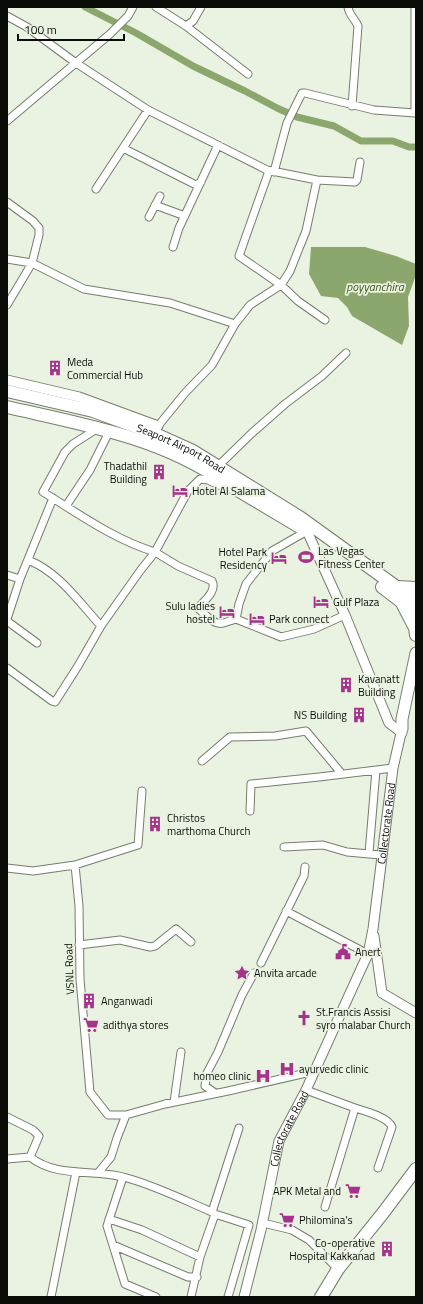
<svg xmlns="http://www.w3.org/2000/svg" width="423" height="1304" font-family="'Titillium Web',sans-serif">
<rect width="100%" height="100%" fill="#eaf3e1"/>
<path fill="#8ca76d" d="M311 247H365L396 256 416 264V275L408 297 409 326 402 345 352 316 347 307 338 298 321 296 309 274Z"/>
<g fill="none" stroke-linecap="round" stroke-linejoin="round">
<path stroke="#8ca76d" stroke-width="7" d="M85 7 136 33 193 66 245 91 277 108 297 117 334 126 361 141H393L409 147H416"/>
<defs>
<path id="minor" d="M156 7 186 26 193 21 201 7
M348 7C349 15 355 19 358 26L352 106
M415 7V113H416
M7 16 27 27 76 63 148 110 267 170 317 180 355 182 357 180 360 162
M186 26 248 74
M7 121 110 34 128 16 133 7
M123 148 196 185 201 182
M269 171 239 256 281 285 298 301 325 320
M274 172 287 123 302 93H305L374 110 415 113
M96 189 148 110
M7 202 33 221 39 228V235L32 263 7 305
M155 205 185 216
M149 217 160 196
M173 247 179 228 218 145
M7 259 32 263 84 289 170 303 235 324
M158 426 185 393 212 365 235 324 250 305 281 285 290 271 306 231 317 180
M98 428 73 444 65 452 43 492C79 514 115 540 155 552L188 491 200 479 208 480 221 486
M216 468 252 433 285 404 322 376 346 353
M66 506 90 470 110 430
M28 560C59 572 79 602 101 626
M7 575 20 579
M7 619 20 579 53 498
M236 619 239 604 246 584 272 551 307 531
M7 621 37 643
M7 668 52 701 55 702 78 666 101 626 140 571 155 552 178 566 212 581C217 591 205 600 198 608 205 614 214 626 223 623 228 622 231 620 236 619L281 637 314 629 345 615
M202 761 230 737 275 736 306 731 342 774
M250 811 251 784 319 777 393 768
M284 847 323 845 347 852 381 855
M369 853 376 770
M75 865 138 845 142 791
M7 868 33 871 75 865 79 906 80 979 90 1092 108 1115H126
M286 911 368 954
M79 945 120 940 150 947 155 946 176 929 191 942
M261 963 300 884 304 876 305 867
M306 1090 355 1108 325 1207
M215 1093 205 1086 207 1073 218 1052 242 995 254 973
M174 1102 181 1052
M355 1108C365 1111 388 1117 392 1127L378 1168
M7 1117 33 1130 39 1136 30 1157
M7 1159 30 1157C58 1179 95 1168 127 1178 156 1186 184 1200 212 1212L215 1214 249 1225 228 1297
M98 1173 111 1157 117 1138 126 1115 165 1104 228 1091 315 1071
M123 1177 107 1226 125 1284 156 1297
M212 1212 239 1128
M109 1219 142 1230 200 1257
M263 1223 292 1230 309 1240 338 1269
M113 1245 188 1277H197
M51 1297 76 1172
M191 1297 200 1257 215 1214"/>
<g id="tertiary">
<path d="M7 380 79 397 158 426 153 433"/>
<path d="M307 531 345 615 389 723 402 733"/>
<path d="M374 936 382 993 416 1013"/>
<path id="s1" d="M244 1297 261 1230 279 1141 306 1090 361 969 368 954 373 929 393 768 402 729"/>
</g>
<path id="secondary" d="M402 729V719L416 653"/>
<g id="primary">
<path id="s2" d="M7 391 93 411 153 433 193 451 301 518 416 601"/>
<path d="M7 407C81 424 160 437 224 482L303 529"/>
<path d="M382 587 416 613"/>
<path d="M397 587 416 588"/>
<path d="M403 605 415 628 416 635"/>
<path d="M321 1297 338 1269 383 1213 416 1169"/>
</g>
</defs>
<use href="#minor" stroke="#757d6d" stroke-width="9"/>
<use href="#tertiary" stroke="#757d6d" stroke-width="11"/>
<use href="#secondary" stroke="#757d6d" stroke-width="13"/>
<use href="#primary" stroke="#757d6d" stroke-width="14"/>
<use href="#minor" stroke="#fff" stroke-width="7"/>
<use href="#tertiary" stroke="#fff" stroke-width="9"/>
<use href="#secondary" stroke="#fff" stroke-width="11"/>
<use href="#primary" stroke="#fff" stroke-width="12"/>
</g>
<defs>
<symbol id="building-bare" viewBox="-9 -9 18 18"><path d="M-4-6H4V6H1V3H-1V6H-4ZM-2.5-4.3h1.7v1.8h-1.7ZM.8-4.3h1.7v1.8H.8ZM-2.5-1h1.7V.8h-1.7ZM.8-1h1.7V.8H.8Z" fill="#a6328b" stroke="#eaf3e1" stroke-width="2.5" paint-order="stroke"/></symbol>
<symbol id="hotel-bare" viewBox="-9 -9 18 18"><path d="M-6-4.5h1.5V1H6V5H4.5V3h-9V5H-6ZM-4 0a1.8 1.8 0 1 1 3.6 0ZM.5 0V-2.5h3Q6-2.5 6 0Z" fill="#a6328b" stroke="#eaf3e1" stroke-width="2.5" paint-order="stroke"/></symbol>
<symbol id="stadium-bare" viewBox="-9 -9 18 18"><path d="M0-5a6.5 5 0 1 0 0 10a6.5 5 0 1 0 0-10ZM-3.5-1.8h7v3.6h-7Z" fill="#a6328b" stroke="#eaf3e1" stroke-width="2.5" paint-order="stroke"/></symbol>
<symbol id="civic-bare" viewBox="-9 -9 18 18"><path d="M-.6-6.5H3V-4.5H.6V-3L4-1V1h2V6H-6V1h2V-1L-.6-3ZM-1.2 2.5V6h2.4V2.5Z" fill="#a6328b" stroke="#eaf3e1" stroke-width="2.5" paint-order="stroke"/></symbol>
<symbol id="sight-bare" viewBox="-9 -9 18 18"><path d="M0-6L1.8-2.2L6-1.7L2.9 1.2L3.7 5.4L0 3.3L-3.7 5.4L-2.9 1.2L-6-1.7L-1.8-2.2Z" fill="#a6328b" stroke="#eaf3e1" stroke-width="2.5" paint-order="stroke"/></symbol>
<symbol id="church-bare" viewBox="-9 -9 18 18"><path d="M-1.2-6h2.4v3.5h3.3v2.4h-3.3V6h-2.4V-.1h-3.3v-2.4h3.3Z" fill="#a6328b" stroke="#eaf3e1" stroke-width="2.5" paint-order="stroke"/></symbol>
<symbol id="supermarket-bare" viewBox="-9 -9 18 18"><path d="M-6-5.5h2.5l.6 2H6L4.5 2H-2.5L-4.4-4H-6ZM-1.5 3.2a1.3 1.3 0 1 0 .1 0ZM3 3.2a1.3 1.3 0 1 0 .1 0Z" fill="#a6328b" stroke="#eaf3e1" stroke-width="2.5" paint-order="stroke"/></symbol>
<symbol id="hospital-bare" viewBox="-9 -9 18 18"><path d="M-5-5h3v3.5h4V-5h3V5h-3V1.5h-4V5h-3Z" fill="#a6328b" stroke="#eaf3e1" stroke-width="2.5" paint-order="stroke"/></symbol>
</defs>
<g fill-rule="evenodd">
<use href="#building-bare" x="44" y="357" width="22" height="22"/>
<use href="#building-bare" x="148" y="461" width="22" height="22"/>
<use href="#hotel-bare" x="169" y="480" width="22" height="22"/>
<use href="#stadium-bare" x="295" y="546" width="22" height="22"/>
<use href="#hotel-bare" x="268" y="547" width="22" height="22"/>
<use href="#hotel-bare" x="310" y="591" width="22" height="22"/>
<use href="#hotel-bare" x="216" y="601" width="22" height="22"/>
<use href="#hotel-bare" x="246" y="608" width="22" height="22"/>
<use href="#building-bare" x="335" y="674" width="22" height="22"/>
<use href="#building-bare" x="348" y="704" width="22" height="22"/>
<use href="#building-bare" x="144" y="813" width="22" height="22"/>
<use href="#civic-bare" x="332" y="941" width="22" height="22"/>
<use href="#sight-bare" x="231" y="962" width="22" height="22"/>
<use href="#building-bare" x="78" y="990" width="22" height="22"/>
<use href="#church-bare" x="293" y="1007" width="22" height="22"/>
<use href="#supermarket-bare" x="80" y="1014" width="22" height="22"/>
<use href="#hospital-bare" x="276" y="1058" width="22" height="22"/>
<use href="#hospital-bare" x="252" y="1065" width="22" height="22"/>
<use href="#supermarket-bare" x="342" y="1180" width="22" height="22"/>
<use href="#supermarket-bare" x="276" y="1209" width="22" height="22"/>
<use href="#building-bare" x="376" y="1238" width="22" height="22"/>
</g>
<g text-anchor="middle" stroke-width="3.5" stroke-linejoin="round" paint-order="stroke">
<g font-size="11" fill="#0a0d07" stroke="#eaf3e1" text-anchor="start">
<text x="67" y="366">Meda<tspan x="67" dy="13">Commercial Hub</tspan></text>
<text x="147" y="470" text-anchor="end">Thadathil<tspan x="147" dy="13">Building</tspan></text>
<text x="192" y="495">Hotel Al Salama</text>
<text x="318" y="555">Las Vegas<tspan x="318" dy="13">Fitness Center</tspan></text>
<text x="267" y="556" text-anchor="end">Hotel Park<tspan x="267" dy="13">Residency</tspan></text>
<text x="333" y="606">Gulf Plaza</text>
<text x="215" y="610" text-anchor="end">Sulu ladies<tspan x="215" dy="13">hostel</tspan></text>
<text x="269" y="623">Park connect</text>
<text x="358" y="683">Kavanatt<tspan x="358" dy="13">Building</tspan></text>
<text x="347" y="719" text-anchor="end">NS Building</text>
<text x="167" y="822">Christos<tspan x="167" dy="13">marthoma Church</tspan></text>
<text x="355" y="956">Anert</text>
<text x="254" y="977">Anvita arcade</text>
<text x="101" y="1005">Anganwadi</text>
<text x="316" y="1016">St.Francis Assisi<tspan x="316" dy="13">syro malabar Church</tspan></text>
<text x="103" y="1029">adithya stores</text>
<text x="299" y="1073">ayurvedic clinic</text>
<text x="251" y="1080" text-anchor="end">homeo clinic</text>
<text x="341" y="1195" text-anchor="end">APK Metal and</text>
<text x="299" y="1224">Philomina's</text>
<text x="375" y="1247" text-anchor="end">Co-operative<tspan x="375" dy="13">Hospital Kakkanad</tspan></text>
</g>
<g font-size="11" fill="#0a0d07" stroke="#eaf3e1">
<text dy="4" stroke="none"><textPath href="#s2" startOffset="184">Seaport Airport Road</textPath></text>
<text dy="4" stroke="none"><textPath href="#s1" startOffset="499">Collectorate Road</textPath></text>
<text transform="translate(69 969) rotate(-92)" y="4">VSNL Road</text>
<text dy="4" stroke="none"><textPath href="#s1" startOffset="175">Collectorate Road</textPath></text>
</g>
<g font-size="12" font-style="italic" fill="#3d5518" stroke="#eaf3e1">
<text x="375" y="291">poyyanchira</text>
</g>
</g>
<rect width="423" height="1304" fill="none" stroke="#0a0d07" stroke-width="16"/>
<path d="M18 34v6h106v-6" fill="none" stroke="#0a0d07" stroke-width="2"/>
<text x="24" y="34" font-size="12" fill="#0a0d07" stroke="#eaf3e1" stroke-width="3" paint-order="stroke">100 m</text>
</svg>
